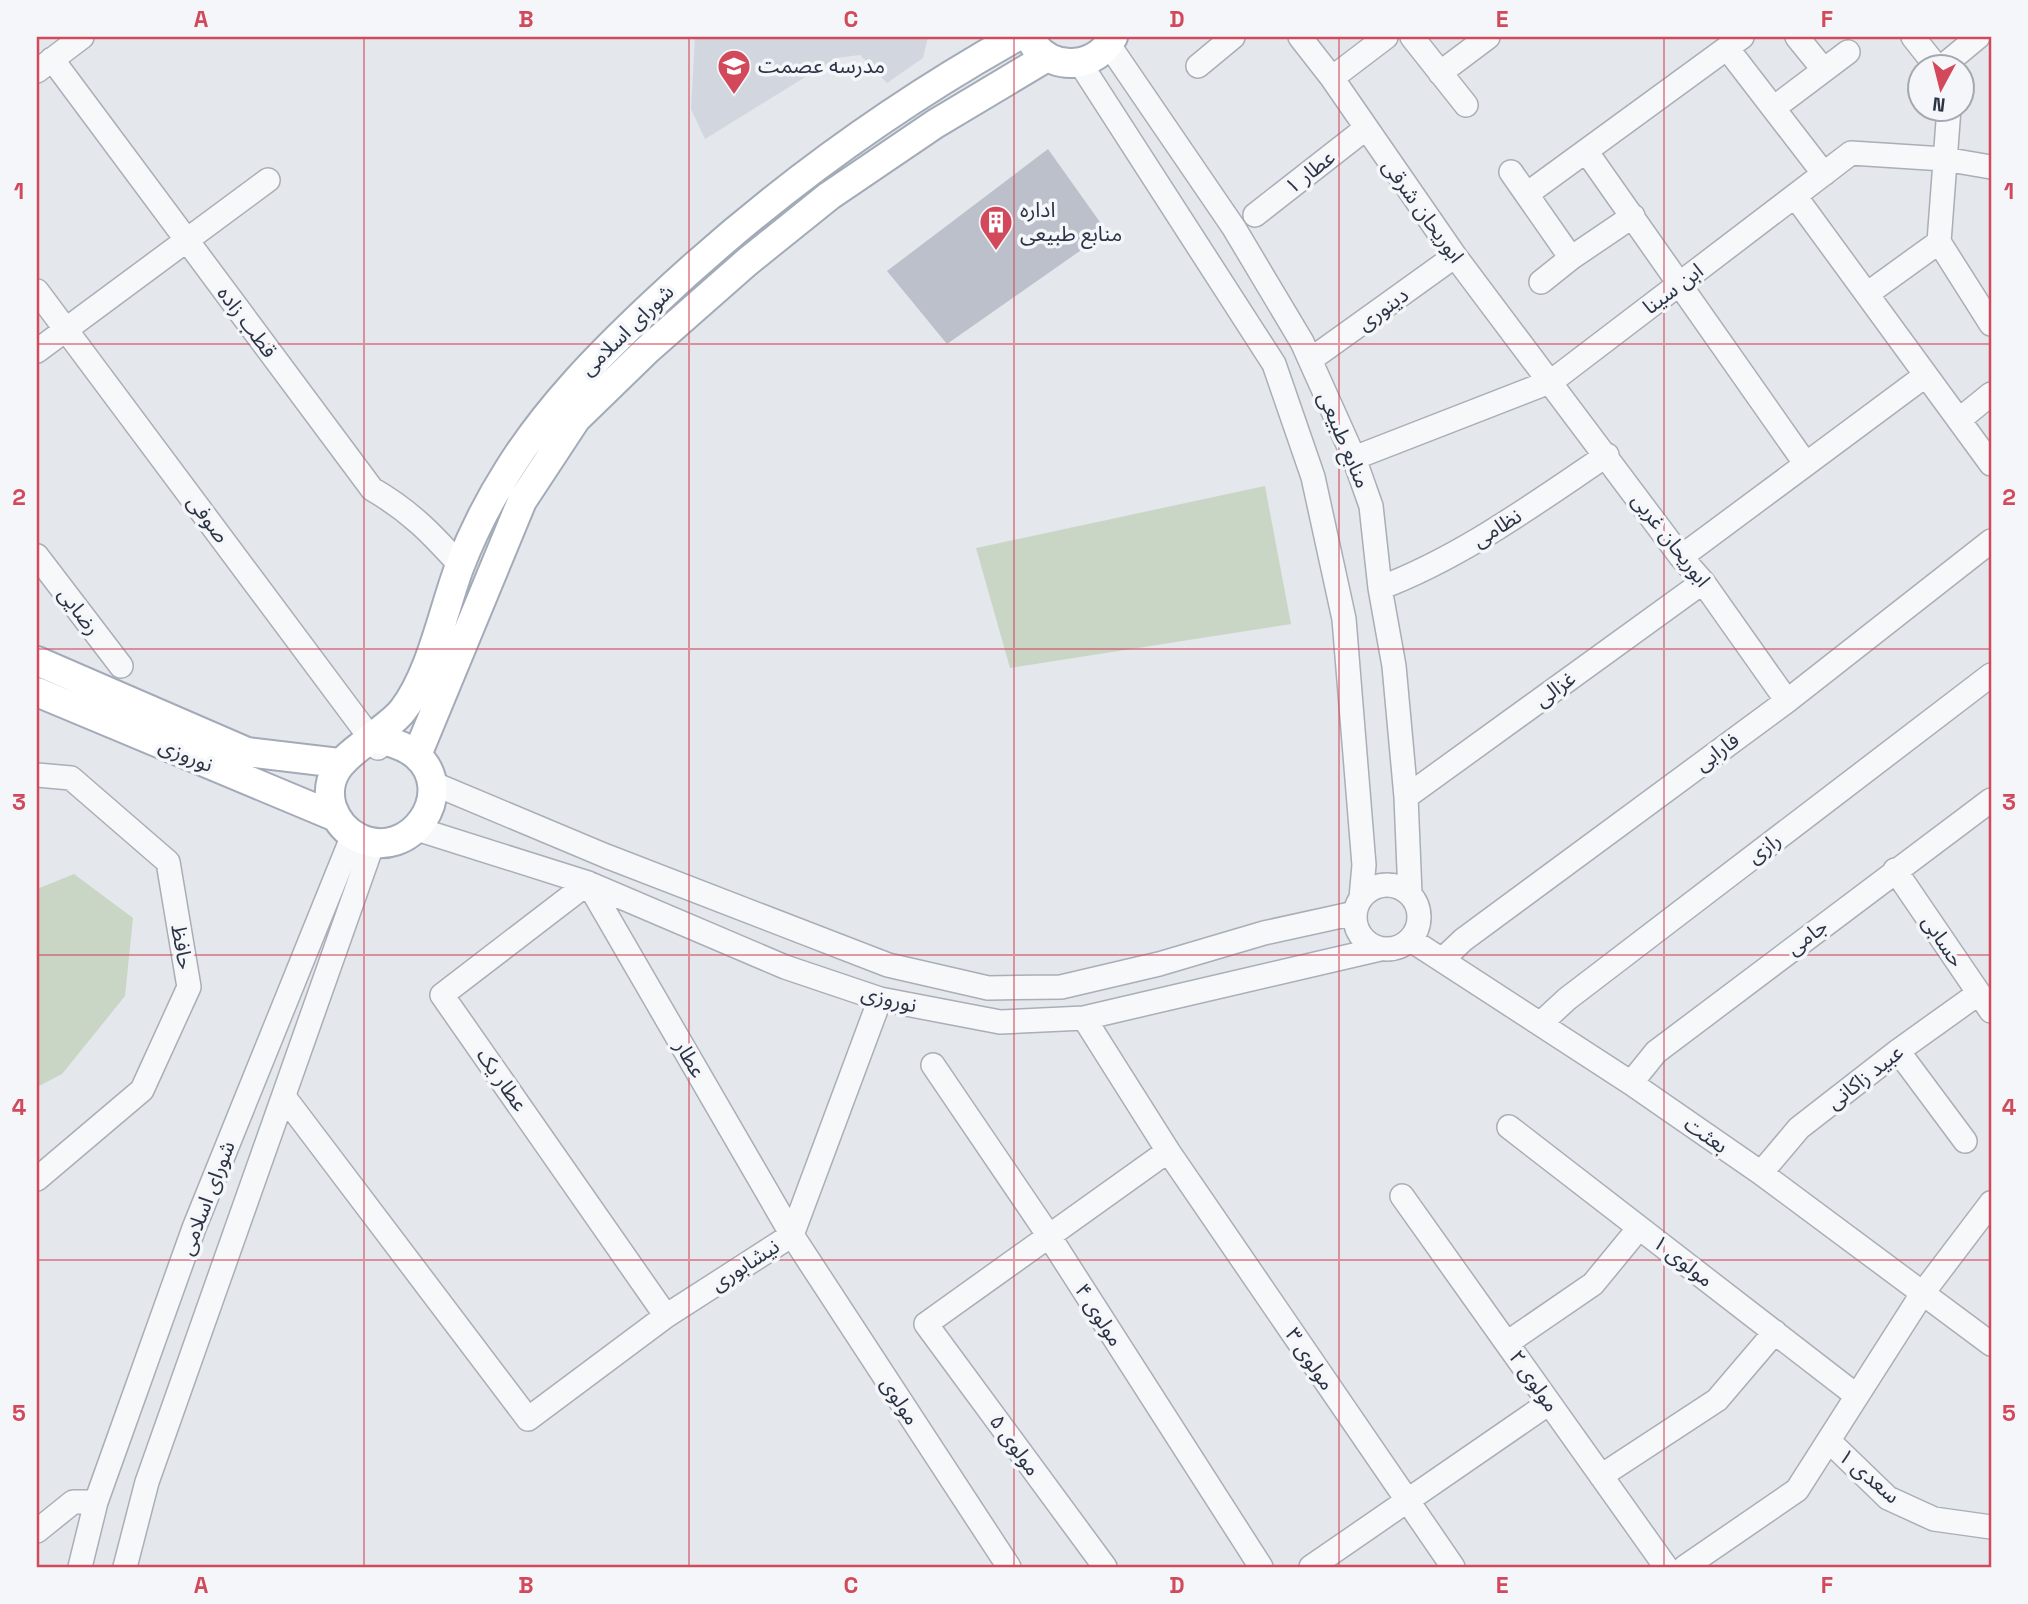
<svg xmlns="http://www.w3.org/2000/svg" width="2028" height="1604" font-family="'Space Grotesk','Noto Sans Arabic',sans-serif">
<rect width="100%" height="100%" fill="#e4e7ec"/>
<path fill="#d2d6de" d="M695 37H928L923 58 887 83 860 55 836 58 705 139 691 109Z"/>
<path fill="#c9d6c5" d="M1265 486 1291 624 1010 668 976 548Z
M74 874 133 918 125 996 62 1074 37 1087V889Z"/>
<path fill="#bbc0ca" d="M1048 149 1107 232 947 344 887 271Z"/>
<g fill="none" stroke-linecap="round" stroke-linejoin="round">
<defs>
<path id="minor" d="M1300 37 1332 78 1455 256 1681 557 1703 582 1787 701
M1412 37 1466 105
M1797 37 1823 69
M1913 37 1936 66
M1109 45 1234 228 1302 342 1354 458 1371 506 1380 588 1394 666 1406 797 1410 894
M1727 48 1824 174
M52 59 372 489C410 511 431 533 460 565
M1080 63 1274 364 1313 477 1344 619 1364 865 1361 898
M1198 66 1233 37
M1943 66 1978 37
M37 71 82 37
M1440 73 1488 37
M1332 78 1386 37
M1775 107 1848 52
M1586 151 1805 463
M1511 172 1571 258
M1527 194 1742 37
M1795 196 1991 464
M1255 215 1365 129
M1939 242 1991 324
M1541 282 1571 258 1633 216
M37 291 378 748
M1867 294 1939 242 1949 108
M37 351 268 180
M1310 360 1455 256
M1959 420 1991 394
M1354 458 1552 381 1851 153 1944 159 1991 167
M37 556 121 666
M1681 557 1926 375
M1380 588C1462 557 1534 504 1607 455
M37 775 71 778 168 862 189 987 142 1090 37 1179
M432 783 606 856 888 965 988 988 1061 987 1159 964 1264 933 1355 913
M1406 797 1703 582
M417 829 588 883 785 967 880 999 1000 1022 1084 1018 1380 949
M1895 870 1991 1011
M1355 917a32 32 0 1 1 64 0a32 32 0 1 1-64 0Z
M1411 940 1631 1083 1761 1173 1991 1344
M1442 960 1463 940 1787 701 1991 541
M1084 1018 1168 1151 1453 1567
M1540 1024 1567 999 1991 675
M1898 1051 1965 1141
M933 1065 1049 1236 1261 1567
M1631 1083 1656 1052 1991 800
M285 1098 528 1419 666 1316 792 1235 880 999
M1509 1127 1857 1396
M1761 1173 1799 1128 1898 1051 1979 993
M1402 1196 1666 1567
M666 1316 442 995 588 883 792 1235 1009 1567
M1507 1343 1593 1284 1639 1228
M1829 1441 1888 1498 1934 1519 1991 1527
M1601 1476 1717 1400 1775 1332
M37 1531 73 1502H96
M80 1567 96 1502 194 1228 353 835
M125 1567 147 1482 373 843
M1105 1567 926 1324 1168 1151
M1311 1567 1549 1403
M1685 1567 1797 1490 1922 1294 1991 1203"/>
<path id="major" d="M1034 45C1056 73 1097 67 1113 37
M37 661 247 752 339 763
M37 692 336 817
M371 738C381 729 395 721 403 710 431 674 443 611 459 568 472 534 490 499 509 469 548 407 598 356 651 306 761 202 884 111 1016 37
M371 738C386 741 403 744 416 755 459 792 410 863 359 838 346 832 337 821 332 807 322 772 348 756 371 738Z
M417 755 522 501 576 419 647 350 747 262 829 196 935 124 1047 57"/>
</defs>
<use href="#minor" stroke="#a9aeb7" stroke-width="26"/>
<use href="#major" stroke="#a3abb8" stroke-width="32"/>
<use href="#minor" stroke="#f7f8fa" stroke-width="23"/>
<use href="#major" stroke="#fff" stroke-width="28"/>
</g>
<path fill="none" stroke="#d1495b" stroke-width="2" stroke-opacity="0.55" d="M364 37V1567M689 37V1567M1014 37V1567M1339 37V1567M1664 37V1567M37 344H1991M37 649H1991M37 955H1991M37 1260H1991"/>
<defs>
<symbol id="school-pin" viewBox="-11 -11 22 30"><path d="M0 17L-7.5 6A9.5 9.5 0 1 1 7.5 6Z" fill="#d1495b" stroke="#f4f6f9"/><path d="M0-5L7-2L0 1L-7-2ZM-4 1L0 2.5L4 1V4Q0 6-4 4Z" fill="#fff"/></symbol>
<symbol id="building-pin" viewBox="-11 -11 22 30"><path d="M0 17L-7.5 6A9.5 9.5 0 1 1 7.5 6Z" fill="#d1495b" stroke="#f4f6f9"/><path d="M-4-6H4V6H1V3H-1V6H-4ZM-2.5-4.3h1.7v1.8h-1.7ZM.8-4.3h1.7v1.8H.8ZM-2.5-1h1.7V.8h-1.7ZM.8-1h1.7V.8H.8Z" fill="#fff"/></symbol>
</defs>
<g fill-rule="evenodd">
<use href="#school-pin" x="715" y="47" width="38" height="52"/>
<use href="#building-pin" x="977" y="203" width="38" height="52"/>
</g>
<g text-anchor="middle" stroke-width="7" stroke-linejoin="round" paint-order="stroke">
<g font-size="21" fill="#2b3445" stroke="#f4f6f9" text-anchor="start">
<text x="758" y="73">مدرسه عصمت</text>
<text x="1020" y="217">اداره<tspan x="1020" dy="24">منابع طبیعی</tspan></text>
</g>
<g font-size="21" fill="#2b3445" stroke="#f4f6f9">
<text transform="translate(1310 172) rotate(-38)" y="7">عطار ۱</text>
<text transform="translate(1423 211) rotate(54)" y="7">ابوریحان شرقی</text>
<text transform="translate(1673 289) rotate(-37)" y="7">ابن سینا</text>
<text transform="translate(1383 309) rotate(-36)" y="7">دینوری</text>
<text transform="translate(247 322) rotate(53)" y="7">قطب زاده</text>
<text transform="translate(627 330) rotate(-44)" y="7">شورای اسلامی</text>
<text transform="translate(1344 440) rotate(67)" y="7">منابع طبیعی</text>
<text transform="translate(208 519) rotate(53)" y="7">صوفی</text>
<text transform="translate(1497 528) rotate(-32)" y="7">نظامی</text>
<text transform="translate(1671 540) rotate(52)" y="7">ابوریحان غربی</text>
<text transform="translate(79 611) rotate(53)" y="7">رضایی</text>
<text transform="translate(1555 689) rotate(-36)" y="7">غزالی</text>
<text transform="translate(1717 752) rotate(-36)" y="7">فارابی</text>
<text transform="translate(186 755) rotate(23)" y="7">نوروزی</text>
<text transform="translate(1764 848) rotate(-37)" y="7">رازی</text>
<text transform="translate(1807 937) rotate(-37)" y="7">جامی</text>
<text transform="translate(1943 941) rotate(56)" y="7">حسابی</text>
<text transform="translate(182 947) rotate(80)" y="7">حافظ</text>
<text transform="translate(889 999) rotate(14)" y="7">نوروزی</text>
<text transform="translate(690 1059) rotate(60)" y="7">عطار</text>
<text transform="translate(1865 1077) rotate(-38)" y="7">عبید زاکانی</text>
<text transform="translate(502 1080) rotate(55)" y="7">عطار یک</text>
<text transform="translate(1706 1135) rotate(35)" y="7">بعثت</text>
<text transform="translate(207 1198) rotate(-69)" y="7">شورای اسلامی</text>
<text transform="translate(1683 1261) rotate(38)" y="7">مولوی ۱</text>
<text transform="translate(745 1265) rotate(-33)" y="7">نیشابوری</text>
<text transform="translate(1099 1315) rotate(57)" y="7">مولوی ۴</text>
<text transform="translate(1310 1359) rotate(56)" y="7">مولوی ۳</text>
<text transform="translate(1534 1381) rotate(55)" y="7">مولوی ۲</text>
<text transform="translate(900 1401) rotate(57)" y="7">مولوی</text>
<text transform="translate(1015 1445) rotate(54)" y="7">مولوی ۵</text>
<text transform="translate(1869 1476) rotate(40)" y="7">سعدی ۱</text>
</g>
</g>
<rect width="2028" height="1604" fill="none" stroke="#f4f6f9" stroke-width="77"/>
<g transform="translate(1941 88) rotate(187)"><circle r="33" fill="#f4f6f9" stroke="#a4a8b1" stroke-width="2"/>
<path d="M0-5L12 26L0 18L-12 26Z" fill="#d1495b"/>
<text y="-10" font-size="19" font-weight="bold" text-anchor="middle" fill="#2b3445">N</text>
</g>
<rect x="38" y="38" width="1952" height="1528" fill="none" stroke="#d1495b" stroke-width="2.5"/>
<g font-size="23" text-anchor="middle" font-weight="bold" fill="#d1495b">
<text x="201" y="27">A</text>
<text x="526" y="27">B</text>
<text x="851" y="27">C</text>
<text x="1177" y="27">D</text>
<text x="1502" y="27">E</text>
<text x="1827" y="27">F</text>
<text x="19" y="199">1</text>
<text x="2009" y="199">1</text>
<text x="19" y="505">2</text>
<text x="2009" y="505">2</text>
<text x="19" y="810">3</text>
<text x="2009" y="810">3</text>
<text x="19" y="1115">4</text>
<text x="2009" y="1115">4</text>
<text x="19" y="1421">5</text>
<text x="2009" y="1421">5</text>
<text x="201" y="1593">A</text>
<text x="526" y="1593">B</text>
<text x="851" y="1593">C</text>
<text x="1177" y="1593">D</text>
<text x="1502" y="1593">E</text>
<text x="1827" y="1593">F</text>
</g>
</svg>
